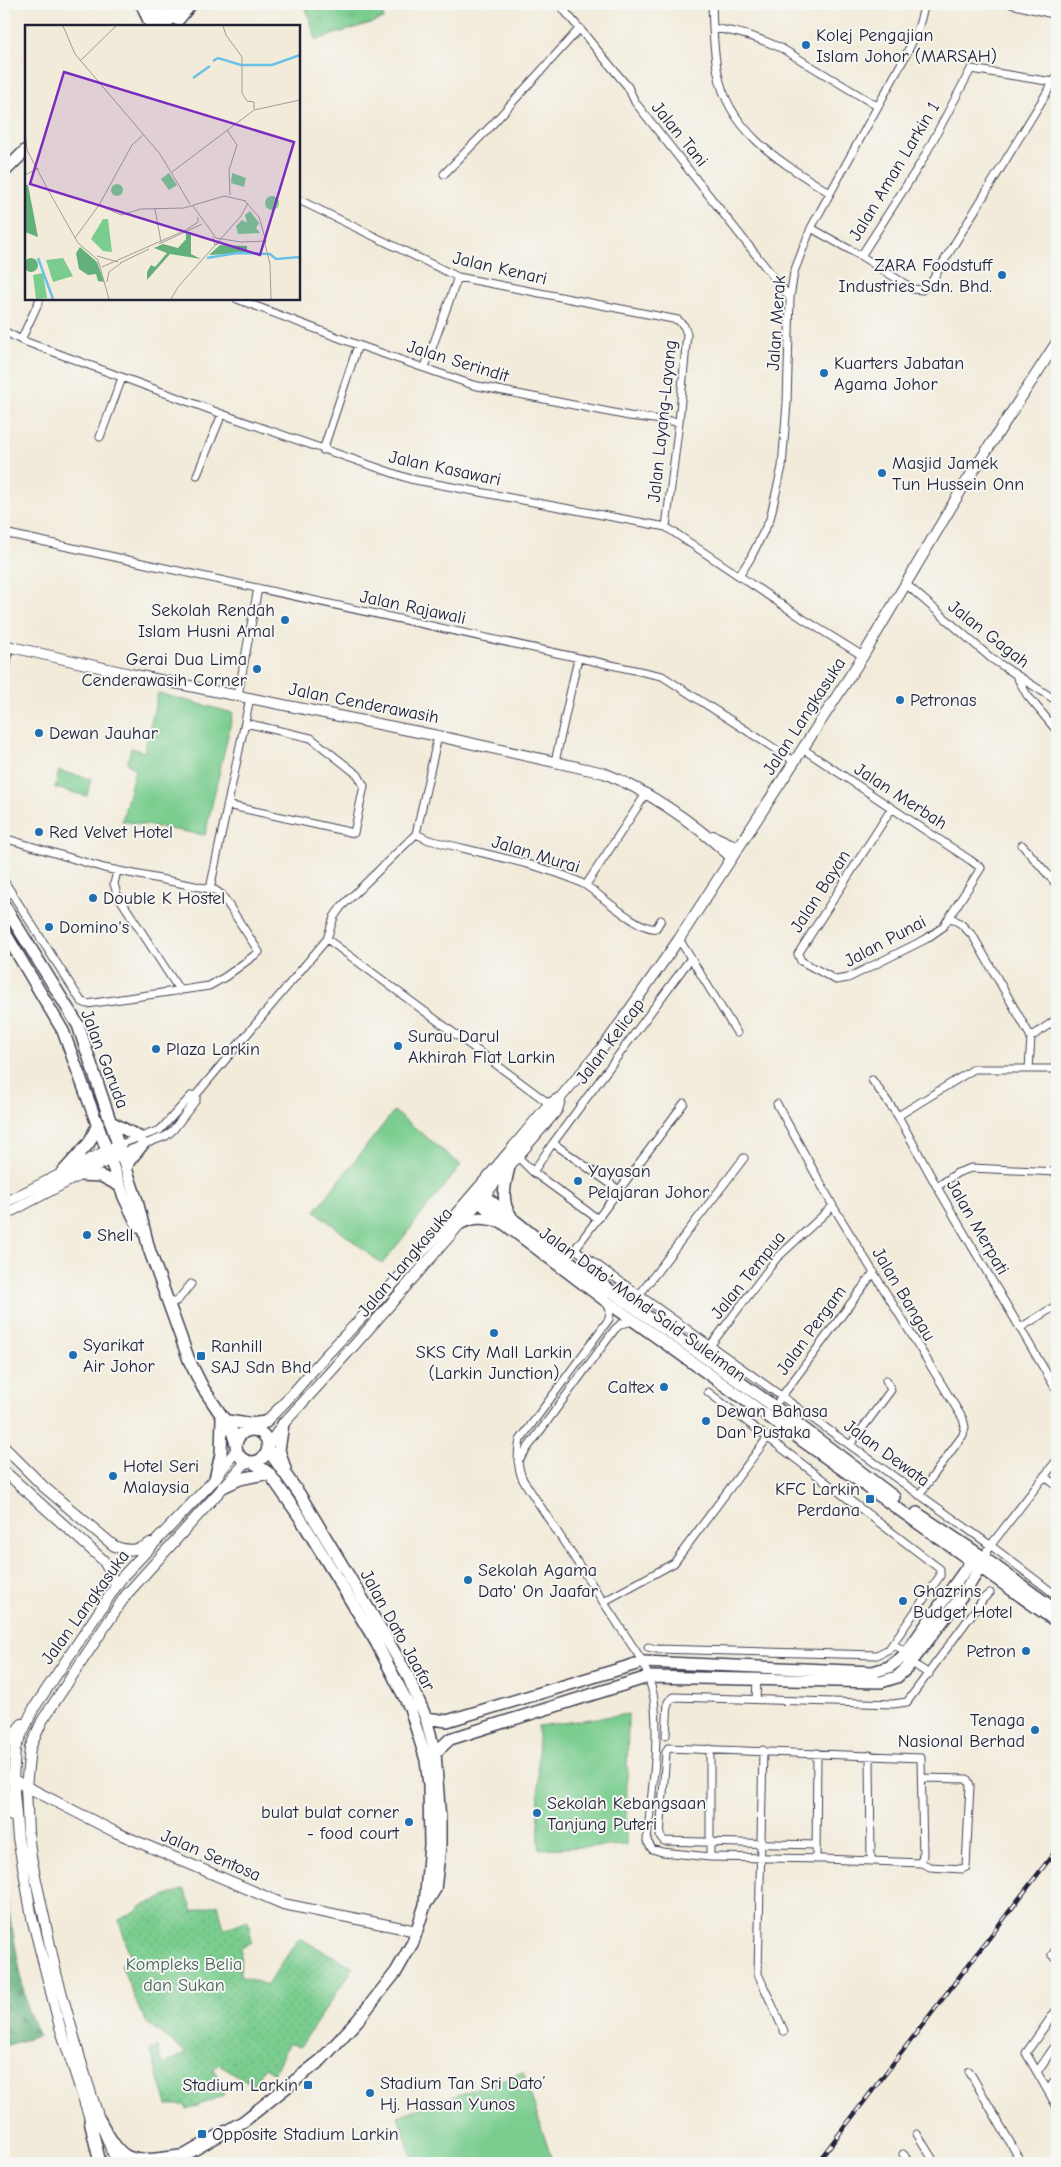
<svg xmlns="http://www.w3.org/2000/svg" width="1061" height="2167" font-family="'Comic Neue',sans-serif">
<defs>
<pattern id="grass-tufts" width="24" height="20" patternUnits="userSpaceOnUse" patternTransform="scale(1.25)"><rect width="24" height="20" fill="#7acd8f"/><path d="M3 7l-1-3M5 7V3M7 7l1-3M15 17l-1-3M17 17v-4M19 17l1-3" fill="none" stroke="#69b07c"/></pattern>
<pattern id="forest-firs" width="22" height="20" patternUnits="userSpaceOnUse" patternTransform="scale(1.25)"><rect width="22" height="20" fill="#63b07a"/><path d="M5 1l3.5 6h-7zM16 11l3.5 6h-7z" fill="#518f65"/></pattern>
<pattern id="park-dots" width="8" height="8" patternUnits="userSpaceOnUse" patternTransform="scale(1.25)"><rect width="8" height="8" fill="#7acd8f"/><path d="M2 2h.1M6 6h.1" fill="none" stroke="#69b07c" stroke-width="1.8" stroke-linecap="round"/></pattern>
</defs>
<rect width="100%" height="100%" fill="#f6f6f2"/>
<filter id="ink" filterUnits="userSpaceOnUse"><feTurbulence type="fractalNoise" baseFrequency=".02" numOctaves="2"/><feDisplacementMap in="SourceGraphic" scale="10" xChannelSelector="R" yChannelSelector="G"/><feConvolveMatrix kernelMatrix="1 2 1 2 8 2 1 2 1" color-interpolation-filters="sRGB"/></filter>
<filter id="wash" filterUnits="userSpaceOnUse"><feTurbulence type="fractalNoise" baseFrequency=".0096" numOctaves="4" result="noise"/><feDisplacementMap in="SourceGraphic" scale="20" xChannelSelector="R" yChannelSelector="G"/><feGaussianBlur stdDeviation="1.12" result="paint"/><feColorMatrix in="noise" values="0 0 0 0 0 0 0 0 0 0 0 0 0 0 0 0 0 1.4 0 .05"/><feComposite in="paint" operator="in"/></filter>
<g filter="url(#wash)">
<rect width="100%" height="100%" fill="#f2ebda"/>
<path fill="url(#grass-tufts)" stroke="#4e7865" d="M305 4H380L384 19 316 40Z"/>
<path fill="url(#forest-firs)" stroke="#42695a" d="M4 1885 27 2008 39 2036 4 2046Z"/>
<path fill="url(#park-dots)" stroke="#4e7865" d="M184 1889 193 1911 218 1904 224 1929 248 1920 252 1942 241 1947 240 1976 267 1985 299 1938 354 1967 300 2047 289 2043 274 2073 264 2067 253 2085 219 2064 214 2069 224 2095 187 2110 185 2105H167L150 2050 157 2048 163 2065 186 2053 147 2023 140 2011 121 1965 131 1959 119 1920 136 1911 142 1906Z"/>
<path fill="#7acd8f" stroke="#4e7865" d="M158 693 233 713 205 835 122 821 135 769 127 763 131 748 144 752Z
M59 771 91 779 87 796 55 788Z
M394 1111 461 1165 382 1264 315 1211Z
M628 1714 626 1845 539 1849 538 1726Z
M523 2072 552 2160 542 2163H414L398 2116Z"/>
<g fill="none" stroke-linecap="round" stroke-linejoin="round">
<path stroke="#69c1e7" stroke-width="2.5" d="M4 2157 6 2163"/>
</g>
</g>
<g filter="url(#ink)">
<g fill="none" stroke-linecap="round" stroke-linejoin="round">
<defs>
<path id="street" d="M559 4 628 87 635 102 790 298
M712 4C713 27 713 50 718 73 729 133 783 163 830 193
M1011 4 1057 15
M713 28C739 32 757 37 781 48L877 106
M444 174 491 126 580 28
M299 200 458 277 678 320 684 326 687 334 679 422 666 527
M811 228 861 256 913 289 922 290 930 284 1057 76
M861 256 922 161 971 69 1053 82
M237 299 358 345 473 385 629 416 679 422
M4 331 21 340 222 414 410 479 666 527 805 620 863 656
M21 340 40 299
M425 367 458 277
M100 437 122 378
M323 450 358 345
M197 475 222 414
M4 533 662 676 794 761
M739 576 750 559 770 519 782 467 787 403 790 298 794 272 811 228 906 55 918 29 925 4
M907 585 992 659 1057 701
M1016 675 1027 695 1057 731
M238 695 258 588
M803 749 970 860 981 868 943 927 926 939 848 978 836 980 801 961 798 954 892 808
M555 762 578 658
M227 805 354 833 364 786 358 775 311 738 245 723
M416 834 429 840C465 849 502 857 538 867 554 872 570 876 585 885 600 894 639 931 656 928L661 920
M4 838 104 868 215 890 222 895 259 952 225 977 209 986 87 1004 81 1001
M1022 845 1057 885
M117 871 114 884 117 894 180 991
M4 881 81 1001
M586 885 646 794
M210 889 250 698
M950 917 961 924 973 936 1031 1037 1029 1069
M327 939 551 1105
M679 939 737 1033
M1031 1037 1057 1019
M872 1080 898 1116 937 1187 1057 1391
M777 1104 833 1206 963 1419 965 1427 963 1435 919 1495
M898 1116 974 1069H1057
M553 1143 619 1190
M118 1145 160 1130 191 1096 196 1095
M121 1153 166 1136 173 1130 196 1100V1095L327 939 334 917 341 907 416 834 438 736
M518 1157 533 1172 598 1219
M533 1172 553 1143 691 958
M937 1187 957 1173 971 1168 1057 1172
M575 1249 990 1545 1057 1596
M565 1258 575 1249 684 1103
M640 1294 744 1158
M607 1302 610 1311 609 1319 520 1440C517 1454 517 1467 523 1480L643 1662C647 1674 652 1686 654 1699 660 1744 651 1796 647 1841L652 1849 662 1852 710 1857 823 1859 921 1863 923 1855 921 1758 668 1748 666 1752 660 1836 664 1841 816 1845
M169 1305 178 1300 191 1284
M1020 1328 1057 1305
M710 1346 776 1259 833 1206
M779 1400 874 1272
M850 1445 891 1390 886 1380
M518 1461 615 1329 621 1324 633 1321
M1044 1476 1057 1486
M986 1559 987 1550 1057 1460
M603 1602 674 1563 768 1437
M893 1644 906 1652
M648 1647 656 1649 877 1655 889 1649 940 1576V1569L708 1392
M912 1663 929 1674
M756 1699 757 1680
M666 1735 668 1702 674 1697 893 1704 907 1702 984 1598 990 1593
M763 1750 758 1974 784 2031
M870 1755 871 1861
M710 1857V1749
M816 1858 817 1753
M921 1863 930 1867 962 1869 966 1867 970 1785 967 1779 923 1778
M1057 1948 1052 1955 1057 1959
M1057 2009 1026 2053 1057 2107
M969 2071 1022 2163
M1037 2072 1057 2043
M1048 2091 1057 2077
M917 2134 935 2163
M903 2154 910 2163"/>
<path id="secondary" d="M139 4 164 26
M7 646 130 674 438 736 604 773C650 792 694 823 731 857
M713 836 737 847
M4 1203 118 1145
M4 1215 116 1156
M255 1430C284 1408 306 1376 331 1350 407 1271 479 1189 549 1104L561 1097 607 1042 679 939 863 656 963 487 1057 342
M269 1444 283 1424C377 1322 467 1216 557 1110L561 1097
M4 1447 44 1487 113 1545C125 1552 139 1551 150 1543
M4 1471 103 1560 109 1570 116 1586
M4 1746 22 1724
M4 1775 115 1832 283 1904 417 1931
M4 1792 12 1816
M93 2128 60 2027 32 1918 18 1838 13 1780 15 1748 34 1708 123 1576 215 1479 237 1449
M117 2163 99 2119 81 2062 56 1973 31 1857 28 1833 26 1787 30 1748 42 1721 126 1595 247 1461"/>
<path id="primary" d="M144 9 164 13 180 8
M144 9 151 26
M178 20 191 4
M164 26 179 8
M4 172 26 150
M4 645 7 646 4 665
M4 905 78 1025 137 1201 149 1249 189 1360 203 1388 232 1431 236 1444
M4 931 63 1031 124 1197 138 1226
M111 1122 139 1137
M509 1167C505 1183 500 1203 511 1216
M126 1169 129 1161 143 1144
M62 1173 89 1143 98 1124
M81 1175 101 1176 120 1186
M482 1194 535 1237 775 1407 894 1497
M473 1196 502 1222 606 1301 1057 1622
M459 1224C474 1217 482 1217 498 1221
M228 1421 248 1424 266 1422
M283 1424 279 1450 285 1469
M236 1446a16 16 0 1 1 32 0a16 16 0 1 1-32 0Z
M268 1450 300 1495 385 1636 407 1674 426 1718 435 1753 440 1821V1846L435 1889 427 1902
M215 1479 221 1454 222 1418
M223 1487 240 1479 269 1473
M917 1513 977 1553 1057 1611
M426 1718 447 1721 643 1662 873 1672 889 1667 904 1656 975 1556
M435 1753 450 1739 648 1677 881 1682 897 1677 907 1668 966 1590 984 1561
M99 2119C125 2167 128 2162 181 2156
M90 2121 100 2163
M171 2163 244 2121 321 2060 357 2021 396 1972 413 1942 425 1905 430 1845 429 1785 426 1760 410 1708 376 1642 299 1516 269 1473 252 1462"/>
</defs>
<use href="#street" stroke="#414053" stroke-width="9"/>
<use href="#secondary" stroke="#414053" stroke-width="12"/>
<use href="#primary" stroke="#414053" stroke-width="14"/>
<use href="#street" stroke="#fff" stroke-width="7"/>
<use href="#secondary" stroke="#fff" stroke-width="10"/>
<use href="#primary" stroke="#fff" stroke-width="11"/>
<defs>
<path id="rail" d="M817 2163 1057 1849"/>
</defs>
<use href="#rail" stroke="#22223b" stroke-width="4.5"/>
<use href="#rail" stroke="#f6f6f2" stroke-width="2.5" stroke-dasharray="8" stroke-linecap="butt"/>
</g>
</g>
<g fill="#1f6fb2" stroke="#f6f6f2" stroke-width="2">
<circle cx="806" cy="45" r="5"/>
<circle cx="1002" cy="275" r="5"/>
<circle cx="824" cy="373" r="5"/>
<circle cx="882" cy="473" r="5"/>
<circle cx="285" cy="620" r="5"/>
<circle cx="257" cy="669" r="5"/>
<circle cx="900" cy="700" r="5"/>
<circle cx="39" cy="733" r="5"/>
<circle cx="39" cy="832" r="5"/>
<circle cx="93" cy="898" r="5"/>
<circle cx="49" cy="927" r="5"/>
<circle cx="398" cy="1046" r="5"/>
<circle cx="156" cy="1049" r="5"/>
<circle cx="578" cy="1181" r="5"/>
<circle cx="87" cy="1235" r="5"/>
<circle cx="494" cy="1333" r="5"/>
<circle cx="73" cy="1355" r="5"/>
<rect x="196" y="1351" width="10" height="10" rx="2.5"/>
<circle cx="664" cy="1387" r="5"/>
<circle cx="706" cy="1421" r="5"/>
<circle cx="113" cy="1476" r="5"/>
<rect x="865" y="1494" width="10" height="10" rx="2.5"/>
<circle cx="468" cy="1580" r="5"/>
<circle cx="903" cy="1601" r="5"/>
<circle cx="1026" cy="1651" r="5"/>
<circle cx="1035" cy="1730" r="5"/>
<circle cx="537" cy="1813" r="5"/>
<circle cx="409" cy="1822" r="5"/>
<rect x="303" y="2080" width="10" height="10" rx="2.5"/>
<circle cx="370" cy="2093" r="5"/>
<rect x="197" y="2129" width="10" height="10" rx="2.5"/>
</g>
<g text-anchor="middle" stroke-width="4" stroke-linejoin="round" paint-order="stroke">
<g font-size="18" fill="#22223b" stroke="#f6f6f2" text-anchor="start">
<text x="816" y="41">Kolej Pengajian<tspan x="816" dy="21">Islam Johor (MARSAH)</tspan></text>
<text x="992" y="271" text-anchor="end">ZARA Foodstuff<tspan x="992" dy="21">Industries Sdn. Bhd.</tspan></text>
<text x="834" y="369">Kuarters Jabatan<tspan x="834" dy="21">Agama Johor</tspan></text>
<text x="892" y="469">Masjid Jamek<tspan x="892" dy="21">Tun Hussein Onn</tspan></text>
<text x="275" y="616" text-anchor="end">Sekolah Rendah<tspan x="275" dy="21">Islam Husni Amal</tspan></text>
<text x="247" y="665" text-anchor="end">Gerai Dua Lima<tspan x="247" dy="21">Cenderawasih Corner</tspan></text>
<text x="910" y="706">Petronas</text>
<text x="49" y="739">Dewan Jauhar</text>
<text x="49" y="838">Red Velvet Hotel</text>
<text x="103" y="904">Double K Hostel</text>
<text x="59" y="933">Domino's</text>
<text x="408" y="1042">Surau Darul<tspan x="408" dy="21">Akhirah Flat Larkin</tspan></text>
<text x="166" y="1055">Plaza Larkin</text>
<text x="588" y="1177">Yayasan<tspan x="588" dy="21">Pelajaran Johor</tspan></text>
<text x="97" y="1241">Shell</text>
<text x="83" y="1351">Syarikat<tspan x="83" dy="21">Air Johor</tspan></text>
<text x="211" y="1352">Ranhill<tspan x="211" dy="21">SAJ Sdn Bhd</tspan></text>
<text x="494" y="1358" text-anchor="middle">SKS City Mall Larkin<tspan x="494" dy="21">(Larkin Junction)</tspan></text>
<text x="654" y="1393" text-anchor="end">Caltex</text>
<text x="716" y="1417">Dewan Bahasa<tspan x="716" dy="21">Dan Pustaka</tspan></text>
<text x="123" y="1472">Hotel Seri<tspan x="123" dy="21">Malaysia</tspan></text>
<text x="860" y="1495" text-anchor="end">KFC Larkin<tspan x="860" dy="21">Perdana</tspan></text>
<text x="478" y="1576">Sekolah Agama<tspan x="478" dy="21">Dato' On Jaafar</tspan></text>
<text x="913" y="1597">Ghazrins<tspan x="913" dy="21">Budget Hotel</tspan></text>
<text x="1016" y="1657" text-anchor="end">Petron</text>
<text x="1025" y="1726" text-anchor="end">Tenaga<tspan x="1025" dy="21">Nasional Berhad</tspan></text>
<text x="547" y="1809">Sekolah Kebangsaan<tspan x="547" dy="21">Tanjung Puteri</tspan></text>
<text x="399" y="1818" text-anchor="end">bulat bulat corner<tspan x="399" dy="21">- food court</tspan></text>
<text x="380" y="2089">Stadium Tan Sri Dato’<tspan x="380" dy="21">Hj. Hassan Yunos</tspan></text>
<text x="298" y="2091" text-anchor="end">Stadium Larkin</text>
<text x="212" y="2140">Opposite Stadium Larkin</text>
</g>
<g font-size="18" fill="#22223b" stroke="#f6f6f2">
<text transform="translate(680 134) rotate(51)" y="6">Jalan Tani</text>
<text transform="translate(894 171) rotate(-59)" y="6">Jalan Aman Larkin 1</text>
<text transform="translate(500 268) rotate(13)" y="6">Jalan Kenari</text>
<text transform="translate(776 323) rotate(-86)" y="6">Jalan Merak</text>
<text transform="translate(458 361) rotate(17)" y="6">Jalan Serindit</text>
<text transform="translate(662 421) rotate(-84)" y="6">Jalan Layang-Layang</text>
<text transform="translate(445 468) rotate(12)" y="6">Jalan Kasawari</text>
<text transform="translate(413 607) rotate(12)" y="6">Jalan Rajawali</text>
<text transform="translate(989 634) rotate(38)" y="6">Jalan Gagah</text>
<text transform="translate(364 703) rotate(11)" y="6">Jalan Cenderawasih</text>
<text transform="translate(804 716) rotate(-57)" y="6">Jalan Langkasuka</text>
<text transform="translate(901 796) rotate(33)" y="6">Jalan Merbah</text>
<text transform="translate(536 854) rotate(17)" y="6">Jalan Murai</text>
<text transform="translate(820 891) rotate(-57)" y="6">Jalan Bayan</text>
<text transform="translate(885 941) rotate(-28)" y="6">Jalan Punai</text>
<text transform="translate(610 1041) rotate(-53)" y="6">Jalan Kelicap</text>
<text transform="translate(105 1059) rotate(69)" y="6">Jalan Garuda</text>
<text transform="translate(978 1227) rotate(60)" y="6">Jalan Merpati</text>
<text transform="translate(405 1262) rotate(-50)" y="6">Jalan Langkasuka</text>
<text transform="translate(748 1275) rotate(-51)" y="6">Jalan Tempua</text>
<text transform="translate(904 1294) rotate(59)" y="6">Jalan Bangau</text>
<text transform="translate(643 1304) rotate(36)" y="6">Jalan Dato' Mohd Said Suleiman</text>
<text transform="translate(811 1330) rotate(-54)" y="6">Jalan Pergam</text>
<text transform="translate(887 1453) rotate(36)" y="6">Jalan Dewata</text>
<text transform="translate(85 1607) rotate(-54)" y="6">Jalan Langkasuka</text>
<text transform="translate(398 1630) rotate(61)" y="6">Jalan Dato Jaafar</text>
<text transform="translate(211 1855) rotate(23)" y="6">Jalan Sentosa</text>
</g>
<g font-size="18" fill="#415e58" stroke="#f6f6f2">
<text x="184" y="1970">Kompleks Belia<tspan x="184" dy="21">dan Sukan</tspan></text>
</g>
</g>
<g transform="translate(25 25)">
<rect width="275" height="275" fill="#f2ebda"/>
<path d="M78 194H83L87 227 78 226 66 214Z" fill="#7acd8f"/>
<path d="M0 160H3L13 212 0 207ZM161 208 166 210V229L176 234 145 229 122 255V247L126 240 130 242 142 228 129 223 138 219 153 223 161 214ZM195 220 222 221V228L184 230ZM55 222 72 237 79 257 73 256 71 249 63 250 54 244 51 228ZM-1 240a7 7 0 1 1 14 0a7 7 0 1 1-14 0Z" fill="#63b07a"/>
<path d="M225 186 234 198 231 203 235 208 213 209 211 201 217 195 222 198 220 190Z" fill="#7acd8f"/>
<path d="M144 148 152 160 144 165 136 154ZM207 148 221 153 219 162 206 158ZM86 165a6 6 0 1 1 12 0a6 6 0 1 1-12 0ZM240 178a7 7 0 1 1 14 0a7 7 0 1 1-14 0ZM38 233 48 251 28 257 21 235ZM18 248 22 273 11 274 8 250Z" fill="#7acd8f"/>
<path fill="none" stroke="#69c1e7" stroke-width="2.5" d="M188 36 193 33 216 40H247L275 30M168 53 185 41M13 233 28 274M182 233 212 228 245 229 251 234 275 232"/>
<path fill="none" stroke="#9f9b9a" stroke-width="1" d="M38 1 50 29 135 129 165 179M198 1 201 10 217 32V68L222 76 229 77V84M56 35 91 1M0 105 2 125 22 163 53 218 73 235 84 274M202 105 212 120 204 145 205 170M147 147 229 85 275 75M0 150 14 143M219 175 234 192 241 216M74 180 107 120 118 110M168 181 191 213 216 217 241 216 240 219M130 184 136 217M188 212 190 220 198 217M50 213 74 180 96 190 116 184 159 183 199 171 221 176M134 219 177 199M240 219 245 239 246 274M72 231 93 237M95 238 124 224M77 242 161 205 173 197V192M82 257 84 247 96 238M146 274 153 262 216 191 223 178"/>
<path fill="#7b2cbf" fill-opacity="0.15" stroke="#7b2cbf" stroke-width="2.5" d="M39 47 269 117 235 230 5 159Z"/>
<rect width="275" height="275" fill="none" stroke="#22223b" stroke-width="2.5"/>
</g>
<rect width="1061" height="2167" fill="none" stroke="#f6f6f2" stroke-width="20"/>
</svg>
